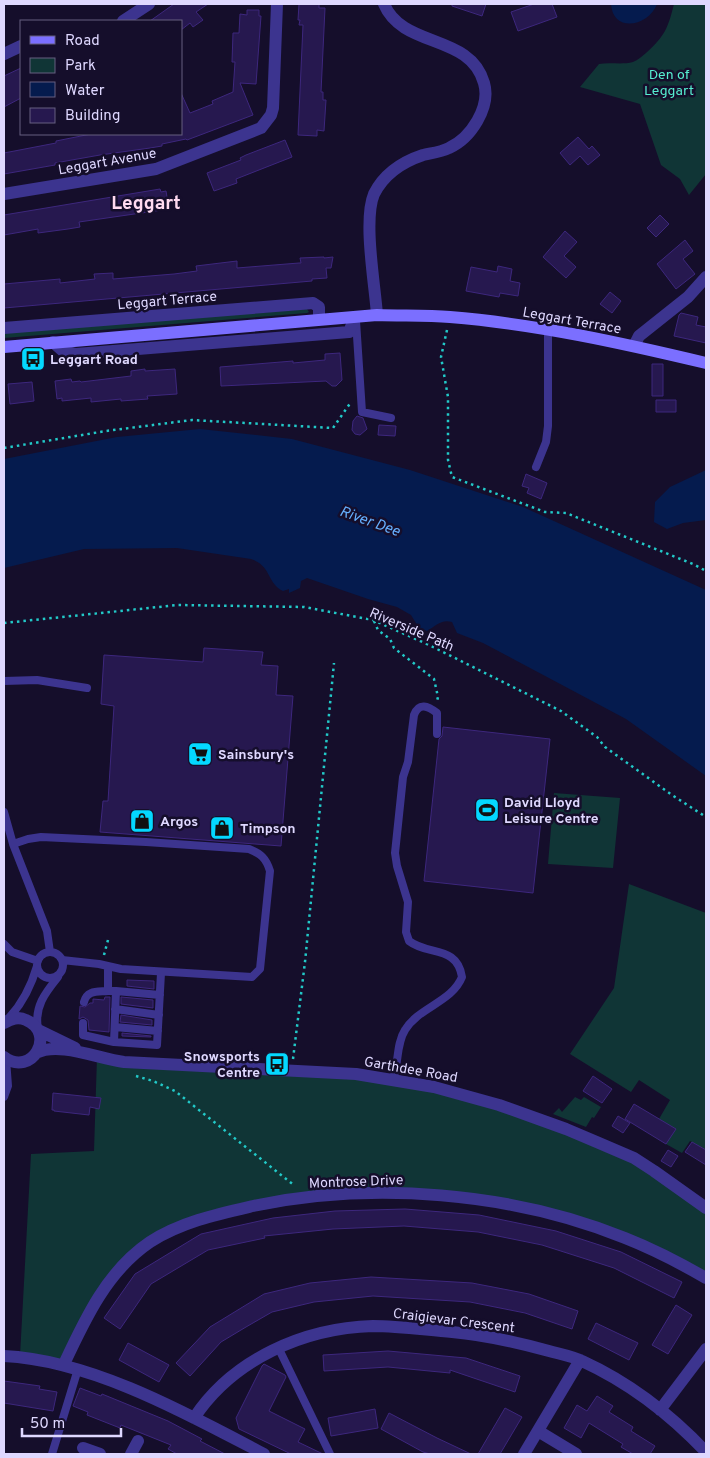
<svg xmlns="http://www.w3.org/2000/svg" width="710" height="1458" font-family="Overpass,sans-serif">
<rect width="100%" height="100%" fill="#150e2b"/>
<path fill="#103536" d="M674 4H706V174L689 195 680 179 661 165 640 104 580 87 599 64C610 62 622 65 633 62 638 60 642 56 646 53 665 36 668 28 674 4Z
M307 309 309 312 307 313 4 338V333Z
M554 793 620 798 613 868 548 864Z
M629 884 706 913V1150L690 1141 682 1153 666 1144 675 1129 659 1119 670 1100 639 1080 631 1092 570 1054 614 988Z
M97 1057 259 1068 434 1087 599 1143 706 1208V1278L655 1251 506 1204 348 1194 186 1224 118 1270 64 1364 20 1356 31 1154 94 1151Z
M575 1097 581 1100 584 1097 601 1107 594 1118 592 1117 586 1127 553 1114 559 1108 562 1112Z"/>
<path fill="#051b4e" d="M611 4H657C649 26 613 34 611 4Z
M200 429 292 439 410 470 523 507 706 590V776L626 719 483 643 457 633 452 622C441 619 436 626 427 631L419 628 411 615 397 607 368 599 307 578 301 581 300 588 289 593V589L283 591C266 582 272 566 251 559L177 548 84 549 4 568V459L117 437Z
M706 470V520L683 523 667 529 654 522 655 502 670 487Z"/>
<path fill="#26184f" stroke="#3d277d" d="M174 4H208L196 12 203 20 193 27 190 23 181 30V21H150Z
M299 4H319V8H325L321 92H323V100H326L324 131 317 130V136L298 135 303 25H299L300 20H298Z
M452 4H486L482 16 452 6Z
M534 4H552L557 17 518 31 511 12Z
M247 10H259V16H261L256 84 240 83 253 115 187 140 186 139 162 144V146L150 148 100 155 55 163V165L4 174V153L56 143V141L91 134H181V93L190 113 213 104 212 101 233 92 235 62H232L233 33H239L240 14 247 15Z
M21 68V98L4 107V76Z
M578 137 589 149 592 146 600 155 588 165 580 156 570 165 560 153Z
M285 140 292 157 236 179 237 183 214 191 207 173 241 160 240 158 246 155Z
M160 189 161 192 166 191 169 209 79 222 80 227 68 229 38 233V229L4 235V215Z
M660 215 669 224 656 237 647 228Z
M565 231 577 242 564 256 576 267 566 278 543 257Z
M685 240 693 251 683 259 695 274 676 289 657 264Z
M324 257V258L333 257 331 268H326L327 278 312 279V281L4 308V284L60 279V283L95 279 94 274 113 273V279L174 274 197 271 196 266 237 261V268L299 263H301L300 258Z
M498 266 512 269 510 281 520 283 518 296 500 293 499 297 466 291 471 267 497 272Z
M610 292 621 301 612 313 600 304Z
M681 313 698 317 696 325 706 327V343L674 336 679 315Z
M340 353 342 380 336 386H332L326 381 221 386 220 367 293 361V363L325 360V354Z
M652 364H663V396H652Z
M145 369V371L175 369 177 394 147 396 148 399 121 401V399L91 402V398L62 401V398L57 399 55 381 71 379 72 382 80 381 81 382 131 376V371Z
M32 382 34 401 10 404 8 384Z
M656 400H676V412H656Z
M357 416 363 418 367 429 360 435 355 434 352 430 353 421Z
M379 425 396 426 395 436 378 435Z
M526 474 547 483 541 499 527 493 529 488 522 486Z
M204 648 263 652 261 665 278 666 276 695 293 696 281 846 100 832 103 801H108L114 706 101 704 104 655 203 662Z
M443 727 550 739 533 893 424 881 439 739 442 736Z
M127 980 154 981V989L127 986Z
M105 997H110L109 1032 89 1030 88 1020 83 1017 79 1019 80 1006 85 1007 90 1003H93V999L104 1000Z
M121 997 153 1000V1008L121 1004Z
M121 1015 152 1020V1025L120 1022Z
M122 1033 151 1036V1037L122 1036Z
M593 1076 612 1089 602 1103 583 1091Z
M53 1093 101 1098 99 1109 90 1107 89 1115 54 1111V1110H52Z
M634 1104 676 1129 666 1144 625 1119Z
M618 1116 630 1123 623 1133 612 1126Z
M692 1142 706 1150V1165L685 1152Z
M668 1150 678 1156 671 1167 661 1161Z
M405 1209 479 1215 556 1231 621 1252 682 1282 674 1298 614 1268 542 1245 478 1232 404 1226 333 1229 264 1236 265 1238 208 1250 151 1284 120 1329 104 1318 135 1274 201 1234 273 1218 335 1211Z
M371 1277 472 1283 529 1294 578 1311 572 1329 525 1313 470 1302 373 1296 314 1302 272 1312 246 1327 221 1342 190 1376 176 1363 210 1327 264 1294 310 1283Z
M676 1305 692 1315 668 1354 652 1345Z
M596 1323 638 1343 629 1360 588 1339Z
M128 1343 169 1365 159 1382 119 1360Z
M388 1351 466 1358 520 1376 515 1392 450 1370V1373L388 1367 324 1371 323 1355Z
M264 1364 285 1375 286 1377 269 1411 305 1429 298 1442 323 1454H291L239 1429 236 1418 262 1366Z
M4 1381 40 1386 39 1389 57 1392 53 1411 4 1403Z
M80 1388 101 1396 102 1394 168 1421 202 1439 200 1441 225 1454H177L168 1449 171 1445 121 1425 120 1428 87 1415 88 1412 73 1406Z
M597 1396 613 1406 609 1412 633 1427 631 1431 655 1446 650 1454H633L621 1447 623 1444 589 1423 581 1438 564 1428 577 1405 587 1411Z
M505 1408 522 1417 500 1454H478Z
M375 1409 378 1428 331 1436 328 1418Z
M389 1413 437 1438 471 1454H430L423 1452 381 1429Z"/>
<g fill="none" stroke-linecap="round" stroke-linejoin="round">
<path stroke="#22c9c8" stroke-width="2.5" stroke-dasharray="2.5 4" stroke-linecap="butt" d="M447 330 441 357 448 397V460L452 477 545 512 566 513 693 564 706 571
M4 448 106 431 192 420 333 428 351 402
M374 621 378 630 390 639 394 648 434 679 438 697 437 701
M4 623 178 605 304 607 373 620 429 645 561 711 597 737 605 747 672 795 706 817
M104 955 108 940
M293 1059 305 962 334 663
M136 1076 153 1081 175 1091 295 1186"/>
<path stroke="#3c348f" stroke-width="8" d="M356 321 362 412 391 418
M536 467 546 442 548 426V330
M4 681 37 680 87 688
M4 812 13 844 47 931 50 952
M13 844 28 839 41 837 146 842 249 849C261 854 266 858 270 871L260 969 252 977 121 969 99 964 62 960
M4 944 12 952 38 961
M37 965a13 13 0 1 1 26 0a13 13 0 1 1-26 0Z
M108 967V991H116L114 1042 157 1045 161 973
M116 991 160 995
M84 1002C87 990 97 992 108 991
M115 1009 159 1015
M8 1019C23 1003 31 987 37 966
M83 1023V1035L114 1042
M115 1027 158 1031
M38 1029C34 1007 45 993 58 977
M393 1079C399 1063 396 1044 405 1030 419 1007 452 1002 462 977 457 945 428 956 409 941L406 932 408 902 397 866 395 853 403 777 408 762 414 715C419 702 428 706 437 713V734
M4 1097 8 1086 6 1059
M278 1347 330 1454
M52 1454 78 1369"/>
<path stroke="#3c348f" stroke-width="12" d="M123 21 149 4
M4 54 21 46
M4 194 156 169 261 128 271 115 273 108 277 4
M377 315C375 285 363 220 374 194 384 174 402 162 423 155 432 153 441 152 449 148 471 138 491 107 484 83 470 33 403 49 384 4
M4 328 313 303 319 307V319
M53 342 63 351 76 354 349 332 355 317
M4 1356C91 1360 188 1414 264 1454
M64 1364C85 1319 107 1271 150 1242 181 1222 218 1214 253 1206 373 1181 511 1192 625 1238 653 1249 680 1263 706 1278
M660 1410 706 1349
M194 1418C233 1359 304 1328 373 1326 399 1326 426 1330 452 1332 487 1335 516 1342 549 1351 560 1354 572 1356 582 1361 628 1382 671 1415 706 1452
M538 1431 576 1454
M83 1448 100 1454
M131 1454 138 1441
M524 1454 580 1360"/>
<path stroke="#3c348f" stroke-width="12" d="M634 346 639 336 688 297 706 277
M4 1023C11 1019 18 1016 26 1020 57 1033 32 1078 4 1057
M38 1030 75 1048
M36 1053C59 1041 99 1059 124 1062L356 1074 434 1087 499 1105 566 1129 599 1143 634 1158 654 1171 706 1208"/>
<path stroke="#7b6fff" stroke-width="12" d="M4 347 377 315C401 316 426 315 450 317 536 324 622 343 706 363"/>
</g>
<defs>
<symbol id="bus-square" viewBox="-11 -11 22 22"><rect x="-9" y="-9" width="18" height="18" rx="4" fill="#04d8ff" stroke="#150e2b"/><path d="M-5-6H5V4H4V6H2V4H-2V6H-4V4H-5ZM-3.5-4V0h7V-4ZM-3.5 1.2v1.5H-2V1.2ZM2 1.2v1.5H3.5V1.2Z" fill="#111"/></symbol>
<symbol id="supermarket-square" viewBox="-11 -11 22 22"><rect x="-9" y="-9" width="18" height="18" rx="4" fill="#04d8ff" stroke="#150e2b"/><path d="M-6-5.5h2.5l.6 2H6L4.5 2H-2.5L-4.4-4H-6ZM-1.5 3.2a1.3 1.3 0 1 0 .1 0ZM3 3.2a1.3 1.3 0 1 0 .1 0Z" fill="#111"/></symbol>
<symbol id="stadium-square" viewBox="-11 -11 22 22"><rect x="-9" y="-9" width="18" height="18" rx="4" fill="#04d8ff" stroke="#150e2b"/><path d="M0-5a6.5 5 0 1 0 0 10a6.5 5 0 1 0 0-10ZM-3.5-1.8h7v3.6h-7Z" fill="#111"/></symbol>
<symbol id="shop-square" viewBox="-11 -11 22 22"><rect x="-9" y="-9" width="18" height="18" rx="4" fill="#04d8ff" stroke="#150e2b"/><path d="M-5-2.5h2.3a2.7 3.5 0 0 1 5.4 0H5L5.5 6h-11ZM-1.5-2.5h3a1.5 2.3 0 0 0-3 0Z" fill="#111"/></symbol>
</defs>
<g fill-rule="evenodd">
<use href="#bus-square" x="19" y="345" width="28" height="28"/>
<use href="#supermarket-square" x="186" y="740" width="28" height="28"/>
<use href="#stadium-square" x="473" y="796" width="28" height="28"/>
<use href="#shop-square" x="128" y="807" width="28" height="28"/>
<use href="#shop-square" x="208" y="814" width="28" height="28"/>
<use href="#bus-square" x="263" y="1050" width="28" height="28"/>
</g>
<g text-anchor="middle" stroke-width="5" stroke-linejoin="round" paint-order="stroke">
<g font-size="14" fill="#56edd0" stroke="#150e2b">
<text x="669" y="79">Den of<tspan x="669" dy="16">Leggart</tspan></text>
</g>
<g font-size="14" fill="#dfd8ff" stroke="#150e2b">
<text transform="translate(107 161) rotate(-10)" y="5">Leggart Avenue</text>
<text transform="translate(167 300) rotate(-5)" y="5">Leggart Terrace</text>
<text transform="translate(572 320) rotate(10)" y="5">Leggart Terrace</text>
<text transform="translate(412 629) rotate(23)" y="5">Riverside Path</text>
<text transform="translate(411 1069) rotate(10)" y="5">Garthdee Road</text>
<text transform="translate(356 1181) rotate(-2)" y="5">Montrose Drive</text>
<text transform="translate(454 1320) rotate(7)" y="5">Craigievar Crescent</text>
</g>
<g font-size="14" font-weight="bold" fill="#dfd8ff" stroke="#150e2b" text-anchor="start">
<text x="50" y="364">Leggart Road</text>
<text x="218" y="759">Sainsbury's</text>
<text x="504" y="807">David Lloyd<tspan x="504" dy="16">Leisure Centre</tspan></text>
<text x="160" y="826">Argos</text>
<text x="240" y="833">Timpson</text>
<text x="260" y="1061" text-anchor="end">Snowsports<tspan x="260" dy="16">Centre</tspan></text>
</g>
<g font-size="15" font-style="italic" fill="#66b0ff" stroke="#150e2b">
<text transform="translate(370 521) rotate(20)" y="5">River Dee</text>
</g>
<g font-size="19" font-weight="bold" fill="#ffdaf0" stroke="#150e2b">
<text x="146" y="209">Leggart</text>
</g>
</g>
<rect width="710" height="1458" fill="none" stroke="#dfd8ff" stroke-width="10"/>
<rect x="20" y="20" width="162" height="115" fill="#150e2b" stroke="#665f80"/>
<rect x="30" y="36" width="25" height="8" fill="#7b6fff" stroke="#665f80"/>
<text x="65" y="45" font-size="15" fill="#dfd8ff">Road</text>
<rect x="30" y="58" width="25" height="15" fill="#103536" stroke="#665f80"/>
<text x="65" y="70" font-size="15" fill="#dfd8ff">Park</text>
<rect x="30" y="82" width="25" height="15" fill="#051b4e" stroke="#665f80"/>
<text x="65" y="95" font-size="15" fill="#dfd8ff">Water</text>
<rect x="30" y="108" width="25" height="15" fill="#26184f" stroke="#665f80"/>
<text x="65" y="120" font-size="15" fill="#dfd8ff">Building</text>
<path d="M22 1428v8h99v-8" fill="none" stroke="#dfd8ff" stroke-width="2.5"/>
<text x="30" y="1428" font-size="15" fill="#dfd8ff" stroke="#150e2b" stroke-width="4" paint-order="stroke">50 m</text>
</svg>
